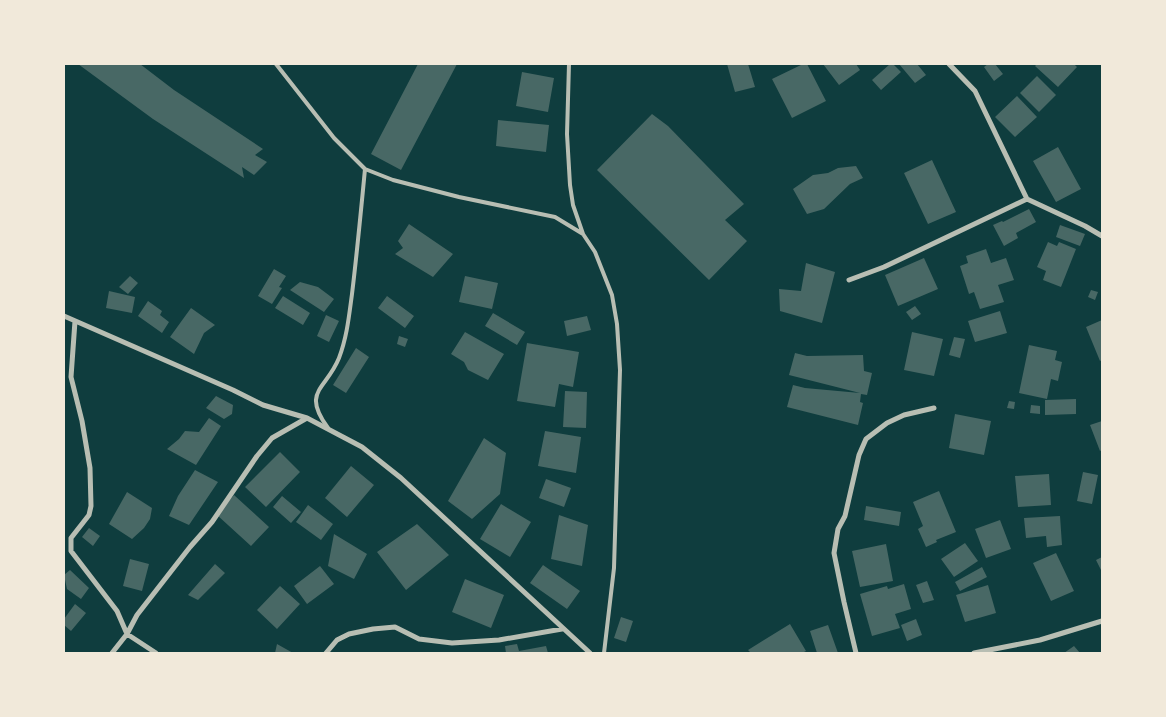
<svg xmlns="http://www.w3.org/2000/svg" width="1166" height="717" font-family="Helvetica,sans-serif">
<rect width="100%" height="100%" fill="#0f3d3e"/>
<path fill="#486865" d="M78 64H140L174 90 263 149 255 155 267 162 254 175 242 167 244 178 153 119Z
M418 64H457L401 170 371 154Z
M727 64H748L755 87 735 92Z
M803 64H807L826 101 792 118 772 79Z
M823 64H856L860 70 839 85Z
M890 64H893L901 72 881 90 872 80Z
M899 64H917L926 75 915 83Z
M988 64H995L1003 74 994 81 984 67Z
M1037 64H1074L1077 67 1058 87 1035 66Z
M522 72 554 78 548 112 516 106Z
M1037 76 1056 95 1039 112 1020 93Z
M1017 96 1037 117 1015 137 995 117Z
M652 114 668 126 744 204 725 220 747 241 709 280 597 170Z
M498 120 549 125 546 152 496 146Z
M1058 147 1081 189 1056 202 1033 161Z
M932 160 956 212 928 224 904 173Z
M856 166 863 178 850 184 824 209 807 214 793 189 813 175 828 173 838 168Z
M1029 209 1036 222 1016 233 1018 238 1004 246 993 225 1002 221 1003 222Z
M409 224 453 254 433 277 395 254 403 248 398 241Z
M1060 225 1085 234 1080 246 1056 237Z
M1048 242 1057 246 1059 242 1076 249 1061 287 1043 280 1046 271 1037 267Z
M986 249 991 263 1006 258 1014 280 998 285 1004 302 980 309 974 292 969 294 960 266 968 263 966 256Z
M924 258 938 289 898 306 885 275Z
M806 263 835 272 822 323 780 311 779 289 801 291Z
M274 269 286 276 279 287 282 288 272 304 258 296Z
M130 276 138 283 128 294 119 287Z
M465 276 498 283 492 309 459 302Z
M300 282 318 287 334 299 324 312 290 290Z
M1091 290 1098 292 1095 300 1088 297Z
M109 291 135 297 132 313 106 308Z
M283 296 310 313 303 325 275 308Z
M387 296 414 316 405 328 378 308Z
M148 301 162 311 160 315 169 322 162 333 138 316Z
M915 306 921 314 912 320 906 312Z
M191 308 215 325 204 333 194 354 170 337Z
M1000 311 1007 333 975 342 968 321Z
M493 313 525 332 517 345 485 326Z
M326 315 339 321 329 342 317 336Z
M587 316 591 330 567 336 564 321Z
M1102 320V360L1100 361 1086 327Z
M465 332 504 354 488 380 468 370 464 362 451 354Z
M912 332 943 339 934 376 904 370Z
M399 336 408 339 405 347 397 344Z
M954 337 965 339 960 358 949 355Z
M527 343 579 352 573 387 559 384 555 407 517 401Z
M1029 345 1057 351 1055 360 1062 362 1058 381 1051 379 1047 399 1019 393Z
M356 348 369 357 346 393 333 385Z
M795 353 807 356 863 355 864 371 872 373 867 395 861 394 860 402 863 403 858 425 787 407 793 385 805 388 860 393 789 375Z
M565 391 587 392 586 428 563 427Z
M216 396 233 405 232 414 224 419 206 408Z
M1076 399V414L1045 415V400Z
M1009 401 1015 402 1014 409 1007 408Z
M1031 405 1040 406V414L1030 413Z
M955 414 991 421 984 455 949 448Z
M209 418 221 426 196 465 167 449 179 439 185 431 199 432Z
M1102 421V450L1100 451 1090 425Z
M545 431 581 437 576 473 538 466Z
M484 438 506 453 500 494 472 519 448 501Z
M280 452 300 472 266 507 245 487Z
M351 466 374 485 347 517 325 498Z
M195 470 218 482 189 525 169 516 178 496Z
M1083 472 1098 475 1092 504 1077 501Z
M1049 474 1051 505 1018 507 1015 476Z
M546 479 571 488 564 507 539 498Z
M939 491 956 532 936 540 937 542 926 547 918 529 923 526 913 502Z
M127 492 152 508 150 519 144 528 132 539 109 524Z
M234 495 269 527 251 546 217 515Z
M282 496 301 512 291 523 273 507Z
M501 504 531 522 510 557 480 539Z
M308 505 333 524 321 540 296 522Z
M866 506 901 512 899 526 864 520Z
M559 515 588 525 582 566 551 559Z
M1060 516 1062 545 1047 547 1046 536 1026 538 1024 518Z
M1000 520 1011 549 986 558 975 529Z
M417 524 449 555 406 590 377 552Z
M89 528 100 536 93 546 82 537Z
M334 534 367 554 354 579 328 566Z
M965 543 978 561 954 577 941 559Z
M886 544 893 581 860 587 852 551Z
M1056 553 1074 591 1051 601 1033 563Z
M1102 557V572L1096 560Z
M130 559 149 564 142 591 123 586Z
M215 564 225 573 198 600 188 595Z
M543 565 580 591 567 609 530 583Z
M320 566 334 584 307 604 294 586Z
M982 567 987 577 960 591 955 582Z
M70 570 89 588 81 599 67 589 64 575Z
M465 579 504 595 491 628 452 612Z
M927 581 934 600 923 603 916 585Z
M904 584 911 609 895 614 900 628 872 636 860 594 887 586 888 589Z
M988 585 996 613 965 622 956 595Z
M280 586 300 604 277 629 257 610Z
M75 604 86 613 71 631 64 625V619Z
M621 617 633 621 626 642 614 638Z
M916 619 922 635 907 641 901 625Z
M790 624 806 651 802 653H751L748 650Z
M828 625 838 653H817L810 631Z
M277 644 293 653H275Z
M517 644 519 651 546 646 548 653H506L505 646Z
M1074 646 1080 653H1064Z"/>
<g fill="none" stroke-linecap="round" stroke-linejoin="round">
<path stroke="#b8beb3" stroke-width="4" d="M276 64 334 138 365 169 393 180 459 197 555 217 583 234 595 252 612 295 617 324 620 370 614 568 604 653
M569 64 567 134 570 185 573 205 583 234
M328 428C301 391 326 390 339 358 347 337 349 316 352 294 357 253 361 211 365 169"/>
<path stroke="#b8beb3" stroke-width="5" d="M949 64 975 91 1027 199 1085 226 1102 236
M849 280 884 267 1027 199
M64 316 233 390 263 405 307 418 362 447 401 478 590 653
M75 321 71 377 82 421 90 468 91 506 89 515 71 538V551L117 611 127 634 156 653
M112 653 127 634 137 615 190 547 212 522 257 456 272 438 307 418
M326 653 337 640 349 634 373 629 395 627 419 639 452 643 499 640 562 629
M856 653 844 602 834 553 838 529 845 516 859 455 866 439 887 423 904 415 934 408
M974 653 1040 640 1102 621"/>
</g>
<rect width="1166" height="717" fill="none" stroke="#f1e9da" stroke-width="130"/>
</svg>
